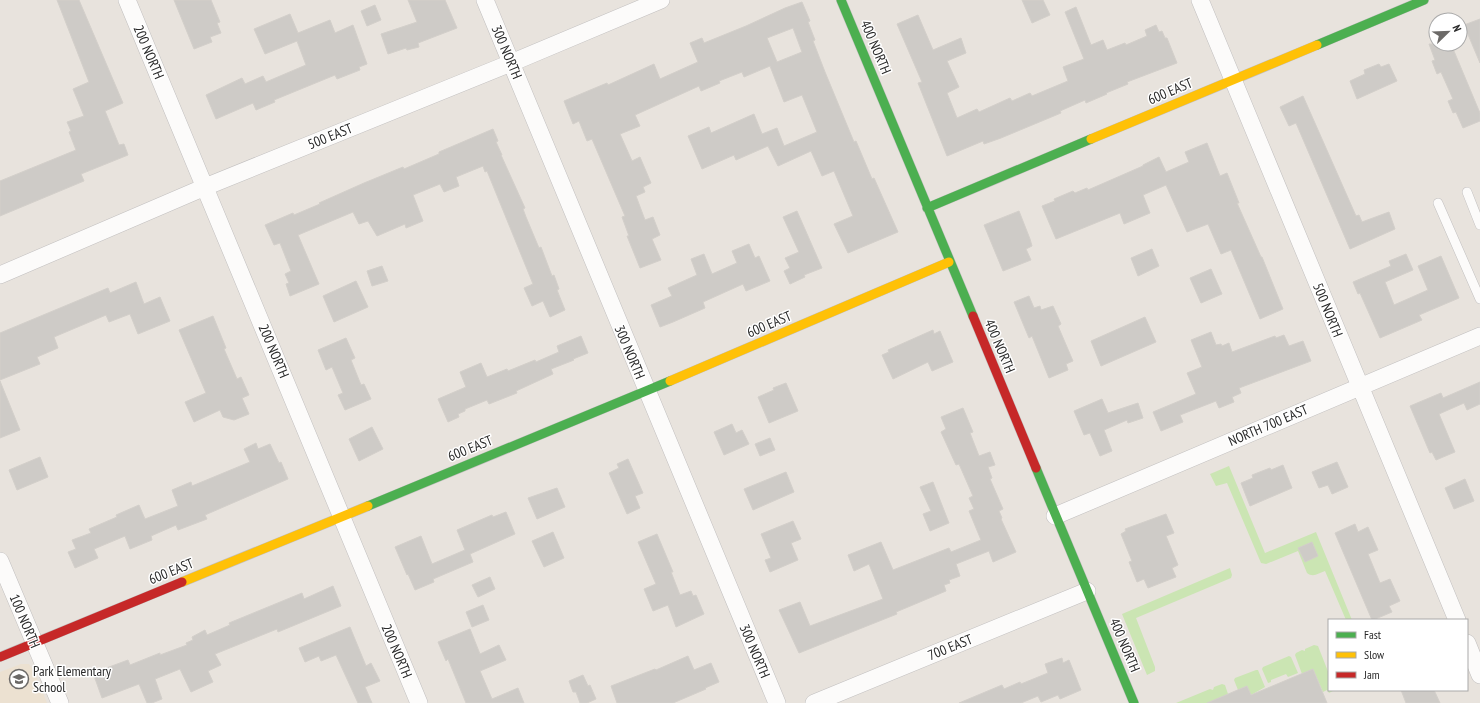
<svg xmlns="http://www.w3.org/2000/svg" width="1480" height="703" font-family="'PT Sans Narrow',sans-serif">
<rect width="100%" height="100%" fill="#e8e3dd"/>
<path fill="#ece1d1" d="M21 664H29L34 671 47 703H0V672Z"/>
<path fill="#cbe5b3" d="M1229 466 1265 553 1316 532 1352 620H1346L1325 571C1319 573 1313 578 1307 573L1298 551 1266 564 1261 563 1227 483 1216 486 1210 474Z
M1230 568 1232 575 1231 578 1136 618 1155 667V671L1147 675 1122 614Z
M1314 645 1318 646 1329 674V690H1335L1329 693 1327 690 1323 692 1313 669 1302 674 1295 655 1296 653 1302 650 1305 651V649Z
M1289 656 1291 657 1298 673 1288 677 1286 674 1271 680V682L1268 683 1262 669 1263 667Z
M1256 670H1258L1265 687 1251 695 1247 686 1238 690 1234 680 1235 678Z
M1222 684 1225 685 1228 694 1217 699 1218 702 1216 703H1176L1210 689 1213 690 1214 687Z"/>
<path fill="#cecbc7" stroke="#d3cfca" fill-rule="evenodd" d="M57 0H79L123 103 105 111 119 145 124 144 128 155 81 174 84 181 0 216V181L76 150 69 132 71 131 67 122 84 116 73 89 89 82Z
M174 0H211L220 22 217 23 221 33 210 37 212 42 194 49Z
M408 0H445L457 28 418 43 419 47 407 50 406 48 388 54 381 34 417 22Z
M1022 0H1043L1050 15 1032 23Z
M802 2 810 21 808 22 815 40 813 41 825 72 854 142 856 141 872 179 874 178 898 232 848 253 834 224 853 216 834 171 822 176 811 151 778 166 768 146 736 160 734 155 702 169 688 136 709 127 711 133 754 114 762 134 777 128 784 146 817 132 802 95 784 102 770 66 744 77 742 72 719 81 720 83 701 91 699 86 635 115 640 126 620 134 632 161 640 157 651 183 643 187 645 192 636 196 645 220 653 217 660 235 652 239 661 260 640 268 627 236H629L622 217 625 216 592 139 587 141 579 121 573 124 564 101 607 83 608 85 654 64 660 79 698 62 690 43 702 38 704 43 746 26 785 8ZM793 28 802 52 777 62 767 38Z
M375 5 381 20 367 26 361 11Z
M1076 7 1091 45 1103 40 1107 50 1125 43 1126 45 1147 36 1145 30 1156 25 1159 32 1162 31 1165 38H1167L1177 63 1127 82 1128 84 1106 93 1107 94 1086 103 1085 100 1060 111 1061 113 1001 138 984 144 983 141 947 156 918 83 922 82 897 24 918 15 933 50 961 38 966 53 947 61 959 87 947 93 957 118 977 109 979 112 1010 98 1012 101 1030 93 1032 96 1068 81 1063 67 1084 59 1065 12Z
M290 14 298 33 330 20 335 33 353 25 367 64 359 67 360 70 337 79 335 75 274 100 275 102 256 110 253 103 216 119 206 95 242 78 245 84 263 76 266 82 306 65 297 41 265 54 254 29Z
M1480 19V63L1464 25Z
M1429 44H1451L1480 113V121L1463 128 1456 112 1453 113 1448 101 1453 99 1441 72 1437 74 1432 61 1435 60Z
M1379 64 1381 67 1389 64 1397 81 1357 99 1350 81 1365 74 1364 70Z
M1303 96 1356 216 1359 215 1362 222 1389 212 1395 229 1350 249 1296 123 1289 126 1280 107Z
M493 129 498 141 496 142 502 155H501L525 208 523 209 526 217 539 248 541 247 552 276 554 275 559 289 557 290 565 310 550 317 543 301 532 306 524 288 533 284 487 171 485 172 483 166 456 177 459 186 444 192 440 184 413 195 423 221 406 228 405 224 377 236 368 221 359 224 353 212 298 235 319 284 290 296 286 284 289 283 285 274 291 271 280 243 274 245 265 225 293 213 294 215 320 204 319 203 364 183 403 167 404 169 439 154V152Z
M1207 143 1220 176 1227 173 1239 203H1237L1261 257H1262L1283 309 1260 319 1231 250 1221 254 1208 224 1187 232 1166 185 1143 195 1150 213 1124 224 1120 213 1056 239 1042 206 1055 201 1054 199 1073 191 1075 193 1087 188 1088 190 1143 166V165L1159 157 1166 172 1189 162 1185 152Z
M797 211 822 268 804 275 805 277 790 284 784 271 790 268 785 258 799 252 783 217Z
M1019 211 1030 239 1032 246 1026 249 1031 260 1003 271 984 225Z
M749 244 755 258 759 256 770 281 746 291 743 284 703 302 705 308 673 322 660 327 651 305 672 296 668 288 697 275 691 259 704 254 712 274 737 263 732 251Z
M1152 249 1159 266 1138 276 1131 258Z
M1406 254 1413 270 1385 282 1394 305 1428 290 1418 266 1441 256 1459 298 1419 315 1422 320 1380 338 1360 293 1358 294 1353 282 1391 266 1389 261Z
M382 266 388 281 372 286 367 271Z
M1211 269 1222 294 1201 303 1190 278Z
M356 281 368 307 334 322 323 296Z
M136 282 144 304 160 297 170 321 138 334 130 314 109 322 106 315 54 337 58 348 37 357 40 364 0 380V333L108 288 110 293Z
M1029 296 1034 308 1040 306 1041 310 1053 306 1061 324 1058 326 1073 361 1066 364 1068 370 1049 378 1032 336 1029 338 1014 302Z
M213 316 226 348 224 349 237 379 241 377 249 395 242 398 249 414 234 420 223 417 220 410 194 422 185 402 206 393 179 330Z
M1145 317 1156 342 1101 366 1091 341Z
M933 330 934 334 940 331 953 362 932 371 928 362 893 379 882 355 889 352 888 350Z
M1211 332 1216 345 1221 344 1222 346 1229 343 1232 352 1275 336 1276 338 1284 335 1289 346 1303 341 1311 361 1239 388 1241 393 1232 397 1234 402 1219 408 1216 401 1180 415 1183 422 1161 431 1153 412 1196 394 1187 373 1202 367 1191 340Z
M581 336 588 353 573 359 574 360 551 369 553 374 516 391 517 393 489 404 487 400 465 409V411L458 414 459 417 448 422 438 399 466 387 460 372 481 363 487 377 507 369 508 371 535 360 536 362 559 352 557 346Z
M346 338 355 358 351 360 361 385 364 384 371 399 345 410 338 395 343 393 332 367 326 370 318 350Z
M0 381 20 430 0 438Z
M1480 382V404L1467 410 1464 403 1439 414 1455 452 1436 460 1432 452 1430 453 1410 406 1441 393 1443 398Z
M786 383 798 411 769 423 758 397 774 390 773 388Z
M1102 399 1108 413 1138 403 1143 418 1128 423 1127 420 1104 430 1112 451 1100 456 1090 433 1084 435 1074 411Z
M963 408 973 432 970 433 979 456 990 452 995 465 988 467 992 478 990 479 1003 509 999 511 1002 518 1001 519 1016 552 993 562 989 551 956 564 960 576 949 580 950 583 944 585 946 591 908 607 896 612 897 614 799 653 779 610 800 602 810 626 883 599 869 564 854 571 848 555 881 542 893 570 949 548 951 552 981 540 969 511 974 509 969 498 973 496 959 464 956 465 941 432 946 429 941 417Z
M732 424 736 433 742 430 749 444 724 455 714 432Z
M372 427 383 449 359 461 349 439Z
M770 438 775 450 760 456 755 444Z
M256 443 258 449 270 444 279 463 281 462 288 479 205 515 207 519 178 530 176 525 151 536 152 540 130 549 125 536 94 549 98 558 75 568 68 552 76 549 72 540 91 533 89 529 117 517 116 515 139 505 145 519 178 506 172 490 191 482 192 486 250 462 244 449Z
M40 457 48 477 17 490 9 470Z
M628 459 643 493 635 496 640 508 627 514 609 473 619 468 617 464Z
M1337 462 1348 487 1332 494 1328 485 1319 488 1312 472Z
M1283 465 1292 488 1250 506 1241 483 1253 478 1252 475 1270 468 1271 470Z
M786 472 794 492 753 510 744 489Z
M1465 479 1474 501 1454 509 1445 488Z
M933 482 949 523 930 531 923 514 931 511 920 487Z
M557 488 565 507 537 519 528 498Z
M506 512 515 534 470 554 473 562 433 579 434 582 415 590 408 574 407 575 395 547 421 536 432 564 465 550 457 530 492 515 493 517Z
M1166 514 1174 533 1166 536 1178 565 1172 568 1176 577 1148 588 1144 579 1137 582 1129 562 1132 561 1121 534 1126 531 1125 529Z
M793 521 801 539 791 543 798 560 770 572 765 560 771 558 761 534Z
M1355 524 1358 532 1368 527 1378 550 1368 554 1380 583 1390 579 1400 601 1389 606 1392 612 1373 620H1372L1335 533Z
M553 532 564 558 544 567 532 541Z
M657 534 673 572H671L680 595 691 591 693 596 696 595 704 614 676 627 668 605 653 611 644 589 656 584 638 542Z
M1312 542 1318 556 1305 562 1298 548Z
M490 577 495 589 478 597 472 585Z
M333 586 341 606 278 632 277 629 215 654 221 665 208 671 213 682 191 692 180 669 155 679 162 699 152 703H147L139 684 102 698 93 673 128 660 130 665 160 653V655L187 645 186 643 193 640 192 637 205 630 207 635 230 625 229 623 302 593 304 599Z
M483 605 489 620 472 627 466 612Z
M350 627 366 666 371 663 380 681 365 687 372 703H358L336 655 321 661 319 656 305 662 299 648Z
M470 629 480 654 499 645 506 660 480 671 492 699 518 688 524 703H466L448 659 446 661 438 642Z
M688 656 694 670 711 663 719 682 705 688 706 689 673 703H617L611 686 655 669 656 670Z
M1062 658 1063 663 1069 660 1081 690 1060 699 1058 695 1041 702 1038 696 1021 703H959L1002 685 1004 689 1020 682 1021 684 1048 673 1045 664Z
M1313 669 1327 703H1207L1247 686 1251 695Z
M583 675 588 686 590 685 596 699 587 703H580L576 692H573L569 681Z
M1401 690H1434L1440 703H1406Z"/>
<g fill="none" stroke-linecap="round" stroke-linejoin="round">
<defs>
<path id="lane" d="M1467 192 1480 225
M1438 203 1480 299"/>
<path id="street" d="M127 0 419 703
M485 0 777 703
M1200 0 1457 620
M0 275 205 187 511 63 661 0
M1055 516 1480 336
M0 561 60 703
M1467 643 1480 675
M814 703 1087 591"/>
<path id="fast" d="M841 0 973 316
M1317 45 1424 0
M927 208 1091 139
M1036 468 1134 703
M368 506 670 381"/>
<path id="slow" d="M1091 139 1317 45
M670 381 949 262
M182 582 368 506"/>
<path id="jam" d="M973 316 1036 468
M0 657 182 582"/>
</defs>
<use href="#lane" stroke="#c1bfbf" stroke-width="10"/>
<use href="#street" stroke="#c1bfbf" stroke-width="18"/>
<use href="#fast" stroke="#c1bfbf" stroke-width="10"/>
<use href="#slow" stroke="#c1bfbf" stroke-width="10"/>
<use href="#jam" stroke="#c1bfbf" stroke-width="10"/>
<use href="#lane" stroke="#fcfbfa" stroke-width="9"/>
<use href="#street" stroke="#fcfbfa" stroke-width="17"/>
<use href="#fast" stroke="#4caf50" stroke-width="9"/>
<use href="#slow" stroke="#ffc107" stroke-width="9"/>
<use href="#jam" stroke="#c62828" stroke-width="9"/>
</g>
<defs>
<symbol id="school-ring" viewBox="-11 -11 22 22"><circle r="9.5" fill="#fff" stroke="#6c6a68" stroke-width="1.5"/><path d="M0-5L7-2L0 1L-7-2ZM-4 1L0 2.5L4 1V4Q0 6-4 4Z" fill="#6c6a68"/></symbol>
</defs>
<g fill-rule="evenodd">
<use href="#school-ring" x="8" y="668" width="22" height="22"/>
</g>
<g text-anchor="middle" stroke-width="3" stroke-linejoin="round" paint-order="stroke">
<g font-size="14" fill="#292929" stroke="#fff">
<text transform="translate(876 47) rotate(67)" y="5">400 NORTH</text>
<text transform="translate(149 52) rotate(67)" y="5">200 NORTH</text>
<text transform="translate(507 52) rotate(67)" y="5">300 NORTH</text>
<text transform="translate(1170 91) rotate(-23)" y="5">600 EAST</text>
<text transform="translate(330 136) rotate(-22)" y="5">500 EAST</text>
<text transform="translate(1328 310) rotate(68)" y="5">500 NORTH</text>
<text transform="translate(769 324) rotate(-23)" y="5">600 EAST</text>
<text transform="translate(1000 346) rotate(67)" y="5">400 NORTH</text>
<text transform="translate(274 351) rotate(67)" y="5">200 NORTH</text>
<text transform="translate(630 352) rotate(67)" y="5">300 NORTH</text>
<text transform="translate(1268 425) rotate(-23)" y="5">NORTH 700 EAST</text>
<text transform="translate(470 448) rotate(-22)" y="5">600 EAST</text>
<text transform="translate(171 571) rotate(-22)" y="5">600 EAST</text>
<text transform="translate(25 621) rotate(67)" y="5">100 NORTH</text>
<text transform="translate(1125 645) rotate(67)" y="5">400 NORTH</text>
<text transform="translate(950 647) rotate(-22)" y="5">700 EAST</text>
<text transform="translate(397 651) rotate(67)" y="5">200 NORTH</text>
<text transform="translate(755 651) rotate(67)" y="5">300 NORTH</text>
</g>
<g font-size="14" fill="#292929" stroke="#fff" text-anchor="start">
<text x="33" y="676">Park Elementary<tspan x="33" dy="16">School</tspan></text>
</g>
</g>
<rect x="1328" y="619" width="140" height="72" fill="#ffffff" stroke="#a9a9a9"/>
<rect x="1336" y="632" width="20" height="6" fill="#4caf50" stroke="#a9a9a9"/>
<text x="1364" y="639" font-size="12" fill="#292929">Fast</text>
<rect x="1336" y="652" width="20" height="6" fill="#ffc107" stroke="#a9a9a9"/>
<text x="1364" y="659" font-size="12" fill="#292929">Slow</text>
<rect x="1336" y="672" width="20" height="6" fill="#c62828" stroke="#a9a9a9"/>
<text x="1364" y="679" font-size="12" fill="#292929">Jam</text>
<g transform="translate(1448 32) rotate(67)"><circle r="19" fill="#ffffff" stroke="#a9a9a9"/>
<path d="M0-3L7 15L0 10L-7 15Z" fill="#6c6a68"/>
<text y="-6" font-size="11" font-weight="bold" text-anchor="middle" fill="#292929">N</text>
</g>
</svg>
